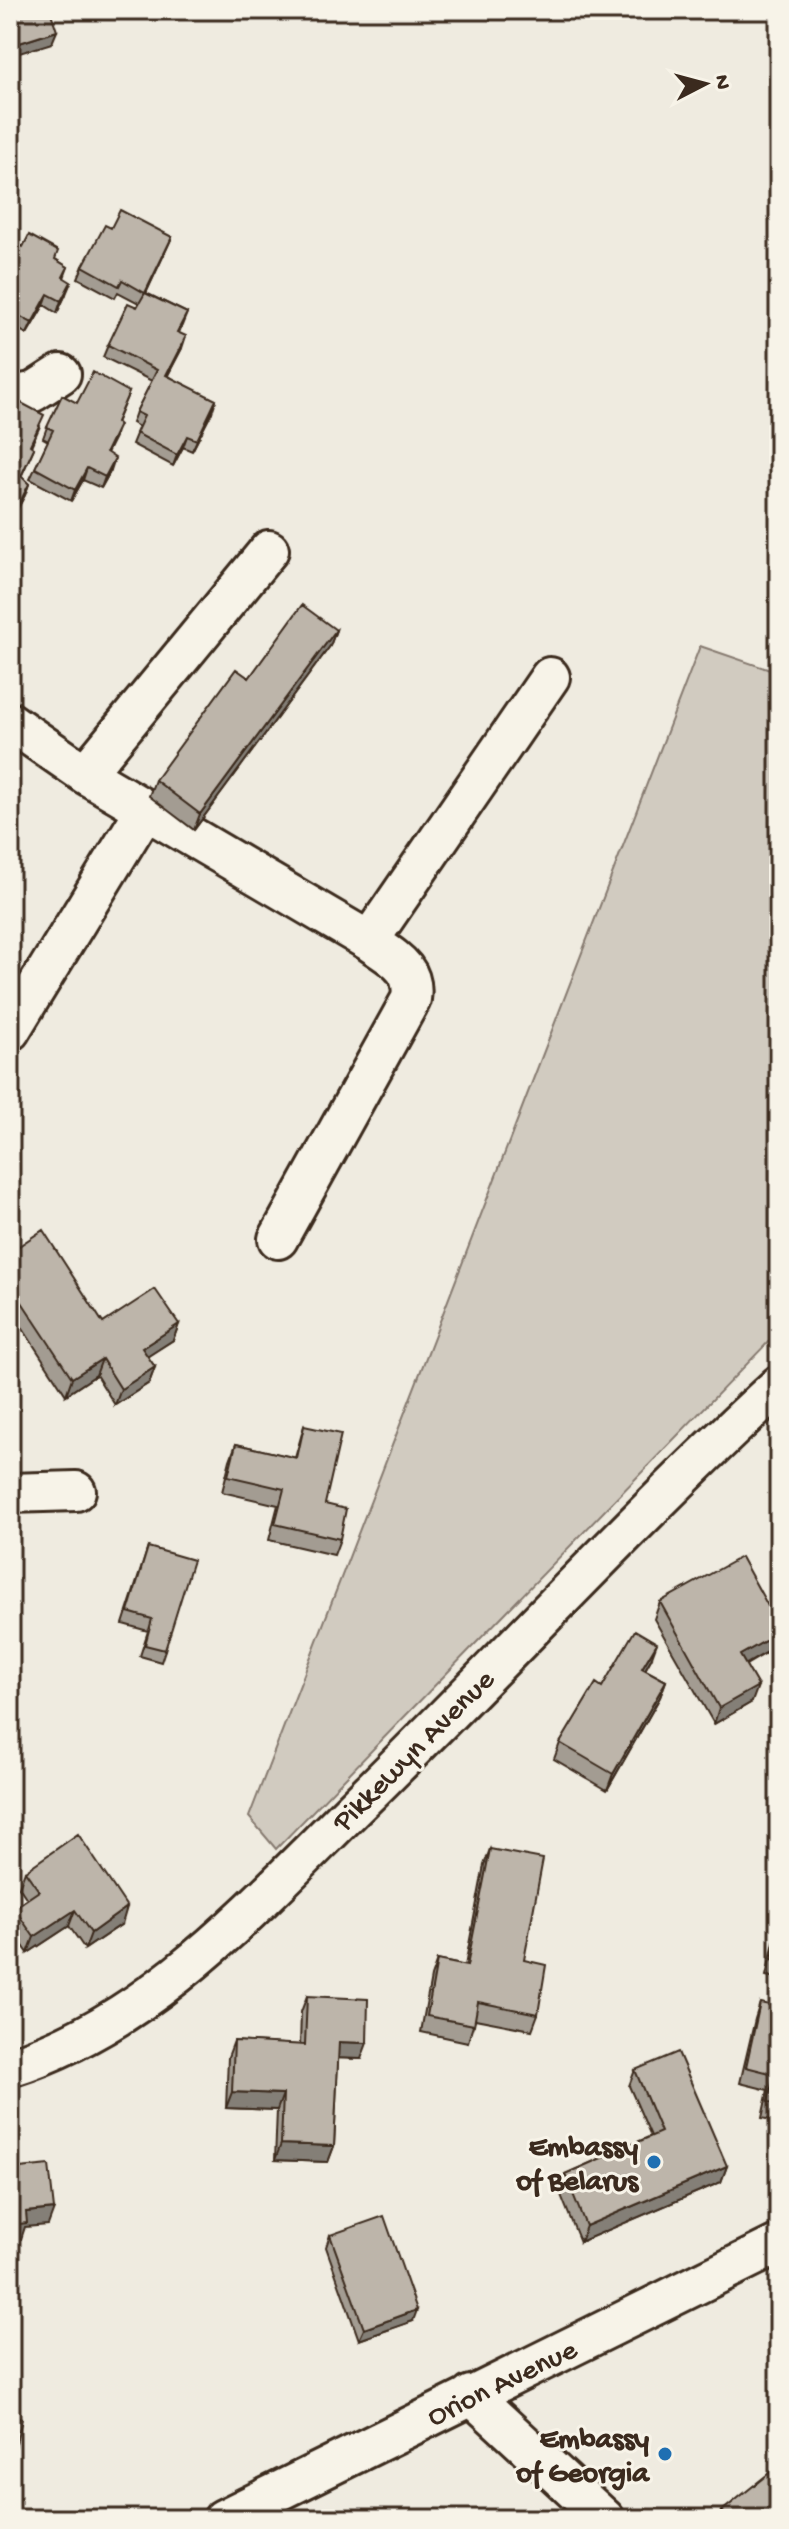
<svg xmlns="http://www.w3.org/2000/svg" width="789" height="2529" font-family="'Gochi Hand',sans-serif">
<rect width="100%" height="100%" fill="#efebe0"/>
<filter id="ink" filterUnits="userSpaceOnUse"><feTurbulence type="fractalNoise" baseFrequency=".0125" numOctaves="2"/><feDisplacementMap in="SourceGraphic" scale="16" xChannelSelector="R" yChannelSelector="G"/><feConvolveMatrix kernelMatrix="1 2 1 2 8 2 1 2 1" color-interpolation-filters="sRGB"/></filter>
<g filter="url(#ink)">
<path fill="#d1cbc0" stroke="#867a6f" stroke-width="2" d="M700 646 779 673V1331L276 1849 249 1817Z"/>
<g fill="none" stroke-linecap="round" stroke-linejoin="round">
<defs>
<path id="minor" d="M10 396 33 392 61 374
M10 722 85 774 369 941C392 958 416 967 411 999L278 1239
M85 774 269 550
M369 941 550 677
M10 1031 145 810
M10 1493 76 1491
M10 2067C153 2022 255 1905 359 1803 500 1665 633 1519 779 1385
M471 2395 605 2519
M223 2519 779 2244"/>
</defs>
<use href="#minor" stroke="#3b2a1e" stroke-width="44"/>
<use href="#minor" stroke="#f7f3e8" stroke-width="38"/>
</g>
<path fill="#a39c92" stroke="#3b2a1e" stroke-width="2" d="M111 228 172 237 146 293 187 313 179 333 182 348 168 375 212 412 192 451 183 447 173 466 132 444 139 427 132 423 136 412 152 381 103 357 108 345 139 303 118 292 115 298 78 278 83 266Z
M10 240 23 247 55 259 68 267 64 278 66 294 57 313 44 305 27 334 10 325Z
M129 392 116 423 115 437 107 453 111 470 101 488 83 480 71 501 30 479 48 441 43 438 47 427 77 403Z
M10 397 40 426 31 446 34 448 21 477 29 484 25 495 14 515 10 513Z
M336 630 330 646 194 830 149 796 155 780Z
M10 1252 103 1323 179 1324 173 1340 147 1356 155 1367 149 1383 115 1405 96 1375 66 1395 10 1309Z
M304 1426 325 1504 340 1539 334 1555 269 1540 278 1505 222 1492 230 1460 236 1444 295 1458Z
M148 1547 165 1650 161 1662 140 1656 148 1631 123 1624Z
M660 1602 776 1647 746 1665 752 1702 714 1724 654 1619Z
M651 1659 645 1670 666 1681 660 1697 607 1790 554 1759 560 1743 602 1687Z
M490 1849 524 1960 538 2014 532 2030 475 2019 468 2042 421 2032 431 1977 437 1960 465 1966 484 1865Z
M25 1871 122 1924 85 1949 69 1926 28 1953 10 1927V1919L14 1908 27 1899 19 1887Z
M779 1927V1979L766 1976 774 1942Z
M307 1996 361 2059 338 2058 334 2146 328 2162 275 2160 277 2110 226 2108 228 2057 234 2041 300 2045 301 2012Z
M779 1997V2122L762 2118 768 2090 740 2083 755 2019 760 2003 777 2007Z
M635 2070 727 2166 721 2182 580 2242 559 2190 565 2174 651 2136 629 2086Z
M330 2235 413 2321 359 2340 326 2247Z
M722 2511 779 2519H720Z"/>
<path fill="#847f77" stroke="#3b2a1e" stroke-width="2" d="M57 31 52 43 10 56V46Z
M172 237 167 248 141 304 145 293Z
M71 282 66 294 57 313 61 301Z
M48 294 44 305 27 334 32 323Z
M186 336 182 348 162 386 166 375Z
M216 400 212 412 192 451 197 440Z
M187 436 183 447 173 466 177 455Z
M115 458 111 470 101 488 105 477Z
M87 468 83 480 71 501 75 490Z
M29 484 25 495 14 515 19 504Z
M336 630 330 646 194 830 200 814Z
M179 1324 173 1340 136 1364 142 1348Z
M102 1359 96 1375 66 1395 72 1378Z
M155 1367 149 1383 115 1405 121 1389Z
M779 1633V1639L776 1647 734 1671 740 1655Z
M657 1643 651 1659 637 1684 642 1668Z
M666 1681 660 1697 607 1790 613 1774Z
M758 1686 752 1702 714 1724 719 1708Z
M127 1907 122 1924 85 1949 91 1933Z
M75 1910 69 1926 28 1953 34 1937Z
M339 2042 367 2043 361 2059 333 2058Z
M232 2092 283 2094 277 2110 226 2108Z
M281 2144 334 2146 328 2162 275 2160Z
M727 2166 721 2182 580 2242 586 2226Z
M54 2209 48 2225 25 2227 21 2239 10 2240V2225L26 2212Z
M417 2310 413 2321 359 2340 364 2329Z"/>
<path fill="#bdb5aa" stroke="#3b2a1e" stroke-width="2" d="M10 10H50L57 31 10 46Z
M120 210 172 237 145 293 122 280 119 286 83 266 105 225 111 228Z
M29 235 58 251 55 259 68 267 63 277 71 282 61 301 48 294 32 323 10 311V240L23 247Z
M145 293 187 313 177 332 186 336 166 375 216 400 197 440 187 436 177 455 136 433 144 416 136 412 157 370 108 345 128 303 137 307Z
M93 372 129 392 116 422 119 425 106 452 115 458 105 477 87 468 75 490 35 468 53 430 47 427 62 395 77 403Z
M10 397 44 415 30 445 34 448 21 476 29 484 19 504 10 500Z
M302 605 336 630 200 814 155 780 236 669 249 678Z
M43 1230 103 1323 155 1289 179 1324 142 1348 155 1367 121 1389 102 1359 72 1378 10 1284V1252Z
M304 1426 341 1434 325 1504 346 1509 340 1539 275 1524 284 1489 228 1476 236 1444 297 1458Z
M148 1547 193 1560 165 1650 145 1645 152 1619 128 1612Z
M741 1557 779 1626V1633L740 1655 758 1686 719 1708 660 1602Z
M635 1630 657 1643 642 1668 666 1681 613 1774 560 1743 596 1683 602 1687Z
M78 1834 127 1907 91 1933 75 1910 34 1937 14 1908 39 1891 25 1871Z
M490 1849 543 1859 524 1960 546 1965 538 2014 478 2002 474 2025 427 2016 437 1960 467 1966Z
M779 1928V1961L772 1959Z
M307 1996 368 1999 367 2043 339 2042 334 2146 281 2144 283 2094 232 2092 234 2041 305 2045Z
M760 2003 779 2007V2104L768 2102 774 2074 746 2067Z
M678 2052 727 2166 586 2226 565 2174 661 2132 635 2070Z
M49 2165 54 2209 26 2212 27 2223 10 2225V2169Z
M384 2216 417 2310 364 2329 330 2235Z
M10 2416 22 2419 10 2468Z
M778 2466 779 2519H729L722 2511Z"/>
</g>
<g fill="#1f6fb2" stroke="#f7f3e8" stroke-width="3">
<circle cx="654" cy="2162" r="8"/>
<circle cx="665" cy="2454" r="8"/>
</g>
<g text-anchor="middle" stroke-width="6" stroke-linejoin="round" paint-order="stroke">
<g font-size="30" fill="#3b2a1e" stroke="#f7f3e8">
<text transform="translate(412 1749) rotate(-45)" y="10">Pikkewyn Avenue</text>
<text transform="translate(501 2381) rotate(-26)" y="10">Orion Avenue</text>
</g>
<g font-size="30" font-weight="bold" fill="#3b2a1e" stroke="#f7f3e8" text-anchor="end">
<text x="638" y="2155">Embassy<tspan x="638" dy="34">of Belarus</tspan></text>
<text x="649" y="2447">Embassy<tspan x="649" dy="34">of Georgia</tspan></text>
</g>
</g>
<rect width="789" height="2529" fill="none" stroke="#f7f3e8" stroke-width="40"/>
<rect x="20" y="20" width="749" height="2489" fill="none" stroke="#3b2a1e" stroke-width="3" filter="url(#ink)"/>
<g transform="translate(705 84) rotate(84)" stroke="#f7f3e8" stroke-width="6" paint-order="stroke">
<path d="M0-6L14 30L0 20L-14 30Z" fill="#3b2a1e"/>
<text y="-12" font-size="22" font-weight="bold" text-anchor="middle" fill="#3b2a1e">N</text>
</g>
</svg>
